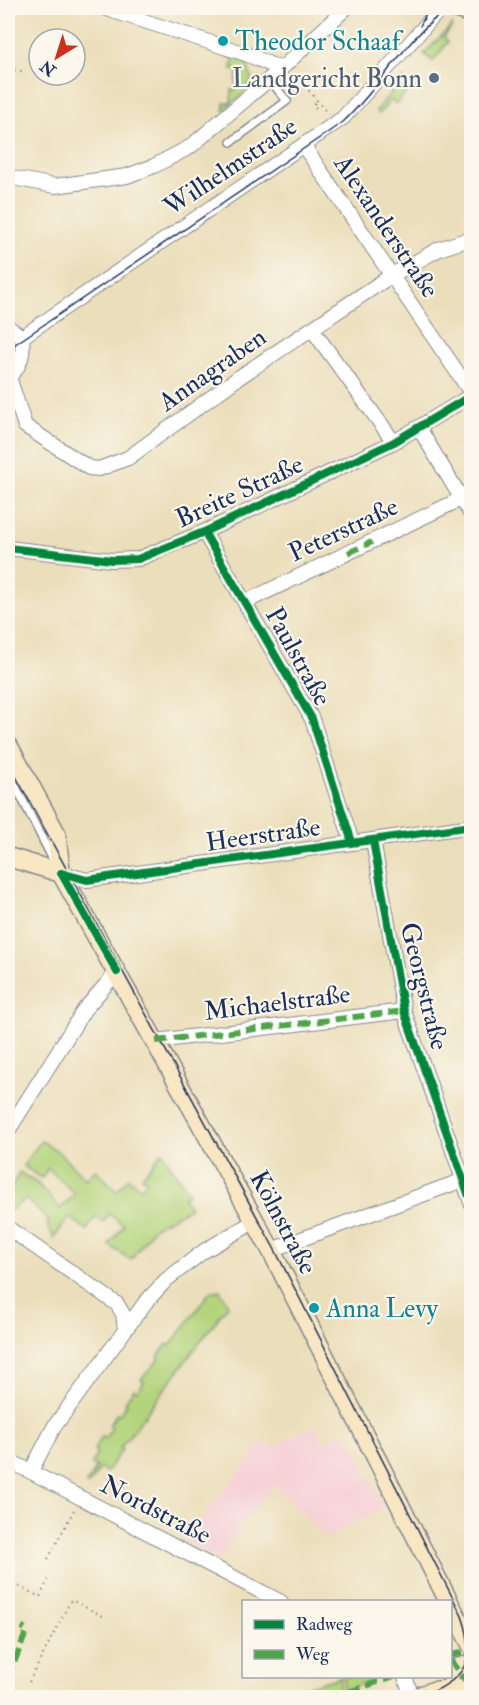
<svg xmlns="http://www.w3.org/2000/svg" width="479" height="1705" font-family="'IM FELL Double Pica',serif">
<rect width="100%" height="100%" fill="#fbf7ec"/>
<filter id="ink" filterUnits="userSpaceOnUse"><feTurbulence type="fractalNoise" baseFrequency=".0167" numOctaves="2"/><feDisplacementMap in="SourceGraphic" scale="12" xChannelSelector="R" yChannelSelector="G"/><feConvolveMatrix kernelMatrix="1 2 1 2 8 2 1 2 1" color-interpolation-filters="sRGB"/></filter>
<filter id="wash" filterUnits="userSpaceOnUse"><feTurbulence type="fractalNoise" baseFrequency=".008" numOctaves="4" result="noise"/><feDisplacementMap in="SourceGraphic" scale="24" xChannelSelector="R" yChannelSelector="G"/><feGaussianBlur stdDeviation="1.35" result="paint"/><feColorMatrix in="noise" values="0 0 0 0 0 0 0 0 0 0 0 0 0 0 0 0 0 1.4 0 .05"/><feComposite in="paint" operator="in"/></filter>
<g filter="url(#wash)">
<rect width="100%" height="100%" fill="#ebdeba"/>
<path fill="#f6cfd6" d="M315 1426 323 1443 347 1431 384 1508 326 1538 274 1484 232 1538 220 1560 183 1541 265 1440 270 1448Z"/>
<path fill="#b3d47c" stroke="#67826d" stroke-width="1.5" d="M453 24 444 38 448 42 433 61 424 54Z
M227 54 247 63 252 80 245 92 224 110V103H231L232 90H236L237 70H232L233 57 226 56Z
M403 78 412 86 396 104 391 100 379 114 376 111Z
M41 1141 56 1150 86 1179 96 1170 117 1191 128 1178 141 1188 147 1181 142 1177 162 1152 189 1194 183 1197 190 1208 154 1227 131 1260 109 1245 124 1225 109 1214 103 1222 95 1217 87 1230 69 1217 54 1238 47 1224 49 1221 26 1199 8 1212V1196L19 1172 37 1183 60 1209 75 1194 48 1168 42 1178 23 1166Z
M220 1290 228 1305 120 1448 122 1450 106 1472 101 1468 88 1485 86 1484 97 1467 92 1464 97 1452 94 1450 102 1437 105 1438 112 1428 109 1426 117 1413 120 1414 127 1404 125 1402 134 1389 137 1391 144 1382 141 1379 160 1359 158 1357 167 1344 170 1346 210 1292Z
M341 1677 339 1693 323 1697H294L292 1691Z
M344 1677V1676L378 1677 344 1691Z"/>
</g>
<g filter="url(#ink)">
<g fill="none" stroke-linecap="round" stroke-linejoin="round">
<defs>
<path id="lane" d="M231 142 287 101 269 79
M8 771 52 858"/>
<path id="street" d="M104 8 246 54 281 69
M303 145 472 394
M8 177 55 186 127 176 154 166 190 147 281 69 346 8
M8 327 22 337
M312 329 394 442
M22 337 343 118 441 8
M8 377C22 367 24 353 22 337
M9 377 25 426 89 468 99 469 128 458 238 378 392 275 439 249 472 238
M419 428 472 516
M204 532 312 719 352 842
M8 548 112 560 138 559 204 532 394 442 472 395
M245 602 461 499
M373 841 404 1011 472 1205
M61 873 87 880 472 826
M156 1041 404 1011
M8 1131 84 1010 117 972
M8 1228 117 1304 123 1314 125 1329
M271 1250 469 1178
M8 1460 281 1602
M31 1471 54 1427 145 1303 166 1280 204 1251 255 1221
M405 1676 412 1698"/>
<path id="secondary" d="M8 745 56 833 61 873 271 1250 449 1602
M8 857 61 873
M450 1604 472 1646
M450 1674 456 1668 472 1664
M414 1698 433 1691 472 1687"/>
<path id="primary" d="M459 8 472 12"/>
</defs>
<use href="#lane" stroke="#83868c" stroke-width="10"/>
<use href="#street" stroke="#83868c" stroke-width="16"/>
<use href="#secondary" stroke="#83868c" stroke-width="21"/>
<use href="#primary" stroke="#83868c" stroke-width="24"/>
<path stroke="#83868c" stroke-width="2" stroke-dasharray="1.5 4.5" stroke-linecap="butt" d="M8 70 22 71
M295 95 306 87 328 114
M316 108 313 104 318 102
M48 1559 75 1508
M8 1581 40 1597 48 1580
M29 1682 71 1600 103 1616"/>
<use href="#lane" stroke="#fff" stroke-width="7"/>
<use href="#street" stroke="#fff" stroke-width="14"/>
<use href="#secondary" stroke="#f9e7c3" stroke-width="18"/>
<use href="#primary" stroke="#efc469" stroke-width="21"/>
<path stroke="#1b2f5e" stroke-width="1.5" d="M420 26 429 8
M8 349 343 122C380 88 408 35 449 8
M8 762 274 1248 462 1616C479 1663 462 1682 418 1698
M398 1698 424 1689"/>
<path stroke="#4fa44a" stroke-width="6" stroke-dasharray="12 6" stroke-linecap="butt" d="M348 553 372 542
M156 1041 404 1011
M450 1655 472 1651
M450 1660 472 1689
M8 1678 27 1630 22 1627
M333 1698 394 1676"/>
<defs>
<path id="cycleway" d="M204 532 312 719 352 842
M8 548 112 560 138 559 204 532 394 442 472 395
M373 841 404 1011 472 1205
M61 873 87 880 472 826
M61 873 117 972"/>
</defs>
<use href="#cycleway" stroke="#fbf7ec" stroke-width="11"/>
<use href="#cycleway" stroke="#00873e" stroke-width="8"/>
</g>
</g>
<g fill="#0f9aa8" stroke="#fbf7ec" stroke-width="2">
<circle cx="223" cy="41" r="6"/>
<circle cx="314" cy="1308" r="6"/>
</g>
<circle fill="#5c6f8a" stroke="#fbf7ec" stroke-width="2" cx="434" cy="78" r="6"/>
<g text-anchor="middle" stroke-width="4.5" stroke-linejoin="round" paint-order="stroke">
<g font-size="26" fill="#0d838f" stroke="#fbf7ec" text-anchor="start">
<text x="235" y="50">Theodor Schaaf</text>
<text x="326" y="1317">Anna Levy</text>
</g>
<g font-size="26" fill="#4e5e75" stroke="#fbf7ec" text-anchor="end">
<text x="422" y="87">Landgericht Bonn</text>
</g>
<g font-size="26" fill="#1b2f5e" stroke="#fbf7ec">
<text transform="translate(230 166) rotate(-34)" y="9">Wilhelmstraße</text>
<text transform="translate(387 226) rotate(56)" y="9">Alexanderstraße</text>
<text transform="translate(212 369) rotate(-35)" y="9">Annagraben</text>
<text transform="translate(239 491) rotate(-25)" y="9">Breite Straße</text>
<text transform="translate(343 529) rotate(-25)" y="9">Peterstraße</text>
<text transform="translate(299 656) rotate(61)" y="9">Paulstraße</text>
<text transform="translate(263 834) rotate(-8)" y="9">Heerstraße</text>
<text transform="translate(425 986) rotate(76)" y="9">Georgstraße</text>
<text transform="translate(277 1002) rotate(-7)" y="9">Michaelstraße</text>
<text transform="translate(284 1222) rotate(62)" y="9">Kölnstraße</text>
<text transform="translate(156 1509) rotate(27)" y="9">Nordstraße</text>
</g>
</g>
<rect width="479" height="1705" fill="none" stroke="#fbf7ec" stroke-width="30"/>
<rect x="242" y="1600" width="210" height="78" fill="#fbf7ec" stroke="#a1a7b3" stroke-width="1.5"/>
<rect x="254" y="1620" width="30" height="9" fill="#00873e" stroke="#a1a7b3" stroke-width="1.5"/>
<text x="296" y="1630" font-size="18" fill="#1b2f5e">Radweg</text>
<rect x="254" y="1650" width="30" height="9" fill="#4fa44a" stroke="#a1a7b3" stroke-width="1.5"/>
<text x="296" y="1660" font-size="18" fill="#1b2f5e">Weg</text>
<g transform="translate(57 57) rotate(218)"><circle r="28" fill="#fbf7ec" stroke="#a1a7b3" stroke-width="1.5"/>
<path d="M0-4.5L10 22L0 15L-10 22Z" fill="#c8321e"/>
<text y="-9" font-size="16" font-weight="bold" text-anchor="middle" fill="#1b2f5e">N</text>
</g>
</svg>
